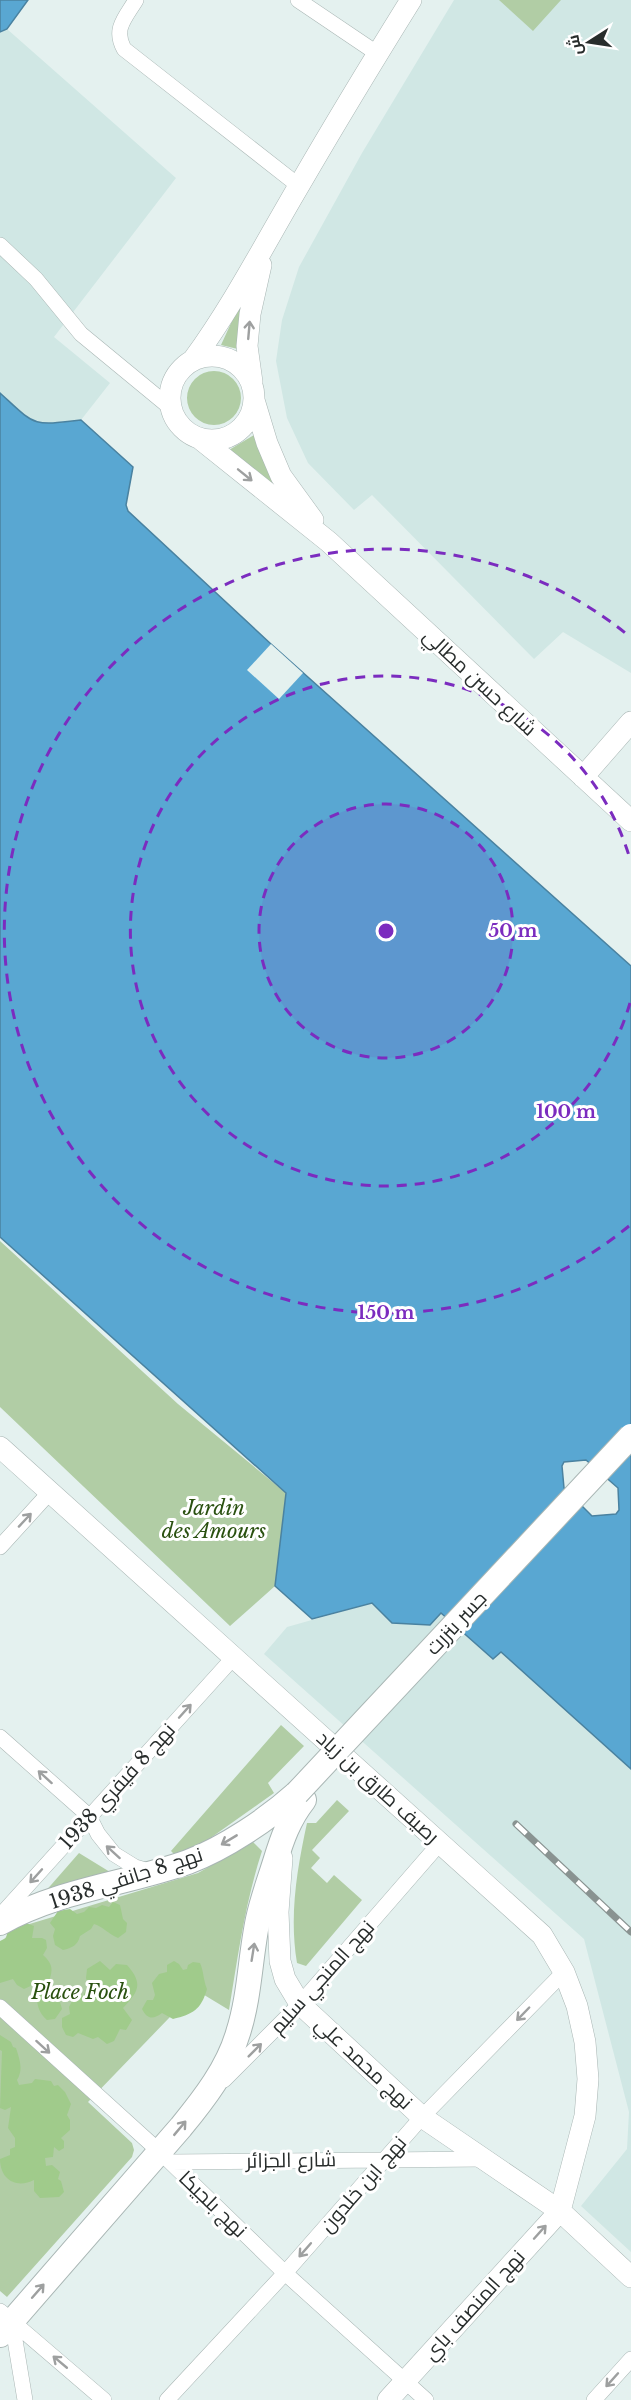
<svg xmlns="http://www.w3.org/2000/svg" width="631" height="2400" font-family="'Libre Baskerville',Cairo,serif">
<rect width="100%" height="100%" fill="#e4f1ef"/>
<path fill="#d0e7e4" d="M454 0H631V673L563 632 534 659 372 495 354 510 308 463 287 418 276 361 282 320 299 267 362 153Z
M7 29 176 178 54 337 110 383 81 420 44 425 31 422 0 393V32Z
M372 1603 392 1623 441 1613 492 1659 501 1651 631 1769V2252L581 2206 627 2149 629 2112 584 1939 264 1654 287 1627Z"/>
<path fill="#b1cda5" d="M499 0H561L533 31Z
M248 286 238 349 221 345Z
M187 398a27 27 0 1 1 54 0a27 27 0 1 1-54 0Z
M254 435 276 488 229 450Z
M0 1241 178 1404 286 1493 275 1586 230 1626 0 1407Z
M281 1725 304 1746 268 1783 274 1793 202 1844 176 1856 171 1851Z
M337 1800 349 1811 312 1850 320 1858 311 1868 327 1883 334 1875 362 1900 306 1966 297 1963C289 1916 297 1869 307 1823H316Z
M253 1842 262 1851C245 1903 238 1956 229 2010L196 1990 88 2102 132 2143 134 2150 132 2157 7 2297 0 2291V1944L13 1929 198 1873Z
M79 1853 110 1872 44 1893Z"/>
<path fill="#a0cb8b" d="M113 1902 120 1905 123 1919 127 1923 126 1932 118 1938C108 1934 104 1927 94 1924L91 1929 80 1936C78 1945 72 1948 63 1950L55 1945 53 1936 55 1929 50 1923 58 1911 70 1909 77 1914 84 1912 89 1907 96 1908 102 1905 109 1907Z
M23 1922 34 1926 32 1938H42L46 1940 47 1948 43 1955C55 1966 52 1971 48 1985L58 1995 62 2009 55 2019 47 2020C35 2009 38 2000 35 1984L24 1989 17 1985 13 1979 0 1983V1941L6 1938 8 1930Z
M100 1961 110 1970 116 1964 127 1965C144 1984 138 1992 123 2008L132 2020 126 2030 120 2029 114 2041 107 2044 98 2037 93 2039 78 2033 73 2037 66 2035 62 2027V2018L70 2014 69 2007 75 1995 79 1993 84 1997V1993L89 1989 86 1978 87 1969Z
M174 1961 179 1964 183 1970 187 1969 188 1965 193 1962 200 1963C204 1972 203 1979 207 1989 201 2010 193 2014 173 2019L162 2013C153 2020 147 2019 142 2009L147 2000H153L155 1995 152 1983 159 1974 167 1972V1965Z
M0 2035 11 2042 13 2047 16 2048C19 2058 24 2069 17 2080L19 2085 32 2083 35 2079 51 2081 54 2086 58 2085 65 2092 71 2104 67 2115 70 2120V2130L61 2138 64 2141V2148L59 2151 54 2147 53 2157 45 2158 46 2166 52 2165 60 2172 58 2179 61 2181 64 2192 59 2197 40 2198 34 2191V2180C17 2189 0 2180 0 2159L10 2155V2149L15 2147V2138L8 2128 11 2107 5 2110 0 2108 2 2051 0 2050Z"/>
<path fill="#59a7d2" stroke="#4a82a0" stroke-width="1.5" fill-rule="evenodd" d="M0 0H28L7 29 0 32Z
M0 393C36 426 31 426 81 420L133 467 126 505 128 511 271 644 631 966V1769L501 1652 493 1659 441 1613 430 1625 392 1623 372 1603 312 1619 275 1586 286 1493 0 1237ZM586 1460 618 1488 619 1510 616 1514 592 1516 564 1488 562 1466 564 1462Z"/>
<path fill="#e4f1ef" d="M271 644 303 673 279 699 247 670Z"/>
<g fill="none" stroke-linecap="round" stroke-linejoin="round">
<defs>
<path id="street" d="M136 0C125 18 113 29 124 49L299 186
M298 0 378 54
M0 245 36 279 81 334 172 409
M0 1547 50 1492
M0 1737 89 1816 98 1834 114 1854 135 1867 152 1872
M0 1916 234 1657
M0 2007 160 2152 285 2273 426 2400
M224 2080 300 2004 440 1843
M171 2162 483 2159
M0 2311 104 2400
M12 2322 25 2400
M167 2400 285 2273 422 2117 564 1972
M594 2400 631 2359"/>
<path id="secondary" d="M170 398a42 42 0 1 1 84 0a42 42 0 1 1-84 0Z
M193 360C234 304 265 243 300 184 336 122 373 61 411 0
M252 382 247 346 250 314 261 265
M254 400 267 443 281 476 313 520
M199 438 329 542 631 821
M583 777 631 722
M0 1447 542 1935 564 1972 577 2006 585 2042 588 2079 585 2116 560 2211 388 2400
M282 1858 278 1912 280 1961 285 1979 300 2004 422 2117 560 2211 631 2277"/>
<path id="primary" d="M0 1923C58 1890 126 1884 188 1862 225 1848 268 1819 297 1793
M0 2335 181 2127C204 2099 228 2068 238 2033 250 1996 250 1957 258 1919 262 1900 269 1881 275 1862 282 1839 289 1819 304 1800"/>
</defs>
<use href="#street" stroke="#a9b6b4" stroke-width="16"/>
<use href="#secondary" stroke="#a9b6b4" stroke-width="22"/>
<use href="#primary" stroke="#a9b6b4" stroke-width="26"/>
<use href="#street" stroke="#fff" stroke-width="15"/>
<use href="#secondary" stroke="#fff" stroke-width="21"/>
<use href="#primary" stroke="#fff" stroke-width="24"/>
<defs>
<path id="rail" d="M516 1824 631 1932"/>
</defs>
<use href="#rail" stroke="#899391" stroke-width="7"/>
<use href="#rail" stroke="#fff" stroke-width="4.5" stroke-dasharray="14" stroke-linecap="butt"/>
<defs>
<path id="primary-bridge" d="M297 1793 631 1436"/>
</defs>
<use href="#primary-bridge" stroke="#a9b6b4" stroke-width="26" stroke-linecap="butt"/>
<use href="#primary-bridge" stroke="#fff" stroke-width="24"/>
</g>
<defs><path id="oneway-shaft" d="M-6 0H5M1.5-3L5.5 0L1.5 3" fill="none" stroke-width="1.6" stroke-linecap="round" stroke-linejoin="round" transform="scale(1.5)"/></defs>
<g stroke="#9ea0a0">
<use href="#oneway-shaft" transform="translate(249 330) rotate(-85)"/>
<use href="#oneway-shaft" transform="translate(245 475) rotate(39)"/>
<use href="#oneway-shaft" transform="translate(25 1520) rotate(-47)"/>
<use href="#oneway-shaft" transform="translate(185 1711) rotate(-48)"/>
<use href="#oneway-shaft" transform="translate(45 1777) rotate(-138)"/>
<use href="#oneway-shaft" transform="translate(229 1840) rotate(149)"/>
<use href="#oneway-shaft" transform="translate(113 1852) rotate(-138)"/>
<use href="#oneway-shaft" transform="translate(36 1876) rotate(132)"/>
<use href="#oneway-shaft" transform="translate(253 1952) rotate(-81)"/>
<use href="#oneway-shaft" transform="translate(523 2014) rotate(134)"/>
<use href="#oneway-shaft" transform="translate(43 2047) rotate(42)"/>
<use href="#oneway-shaft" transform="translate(255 2050) rotate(-45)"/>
<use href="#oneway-shaft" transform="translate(180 2128) rotate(-50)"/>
<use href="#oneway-shaft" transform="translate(540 2232) rotate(-48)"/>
<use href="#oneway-shaft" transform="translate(305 2250) rotate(131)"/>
<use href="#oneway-shaft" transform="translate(38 2291) rotate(-49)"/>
<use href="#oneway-shaft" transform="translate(60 2362) rotate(-140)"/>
<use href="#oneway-shaft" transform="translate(612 2380) rotate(132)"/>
</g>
<circle cx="386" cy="931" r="127" fill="#7b2cbf" fill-opacity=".12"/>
<g fill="none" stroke="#7b2cbf" stroke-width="3" stroke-dasharray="10 8">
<circle cx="386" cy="931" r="127"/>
<path d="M630 1003A255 255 0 1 1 630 859"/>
<path d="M629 1226A382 382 0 1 1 629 636"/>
</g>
<g text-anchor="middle" stroke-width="6" stroke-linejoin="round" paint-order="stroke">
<g font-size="20" fill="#282d2c" stroke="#fff">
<text transform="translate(480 682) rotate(43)" y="7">شارع حسن مطالي</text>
<text transform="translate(456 1623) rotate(-47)" y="7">جسر بنزرت</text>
<text transform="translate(117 1786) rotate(-48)" y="7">نهج 8 فيفري 1938</text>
<text transform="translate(378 1787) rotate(42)" y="7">رصيف طارق بن زياد</text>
<text transform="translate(126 1878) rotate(-18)" y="7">نهج 8 جانفي 1938</text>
<text transform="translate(322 1977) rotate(-48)" y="7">نهج المنجي سليم</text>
<text transform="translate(364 2063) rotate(43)" y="7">نهج محمد علي</text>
<text transform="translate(291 2160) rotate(-1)" y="7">شارع الجزائر</text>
<text transform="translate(363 2184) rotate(-49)" y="7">نهج ابن خلدون</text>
<text transform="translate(213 2204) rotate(44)" y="7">نهج بلجيكا</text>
<text transform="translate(474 2305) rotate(-48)" y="7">نهج المنصف باي</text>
</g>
<g font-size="20" font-style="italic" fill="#2a5110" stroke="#fff">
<text x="214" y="1515">Jardin<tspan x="214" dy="23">des Amours</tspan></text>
<text x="80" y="1999">Place Foch</text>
</g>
</g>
<circle cx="386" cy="931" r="9" fill="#7b2cbf" stroke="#fff" stroke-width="3"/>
<g font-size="18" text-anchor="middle" font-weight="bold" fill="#7b2cbf" stroke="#fff" stroke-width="6" stroke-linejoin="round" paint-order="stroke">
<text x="513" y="937">50 m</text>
<text x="566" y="1118">100 m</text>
<text x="386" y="1319">150 m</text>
</g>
<g transform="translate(589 42) rotate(258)" stroke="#ffffff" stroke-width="4.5" paint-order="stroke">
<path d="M0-4.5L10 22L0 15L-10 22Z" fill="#282d2c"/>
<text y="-9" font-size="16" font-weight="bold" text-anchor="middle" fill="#282d2c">ش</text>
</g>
</svg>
